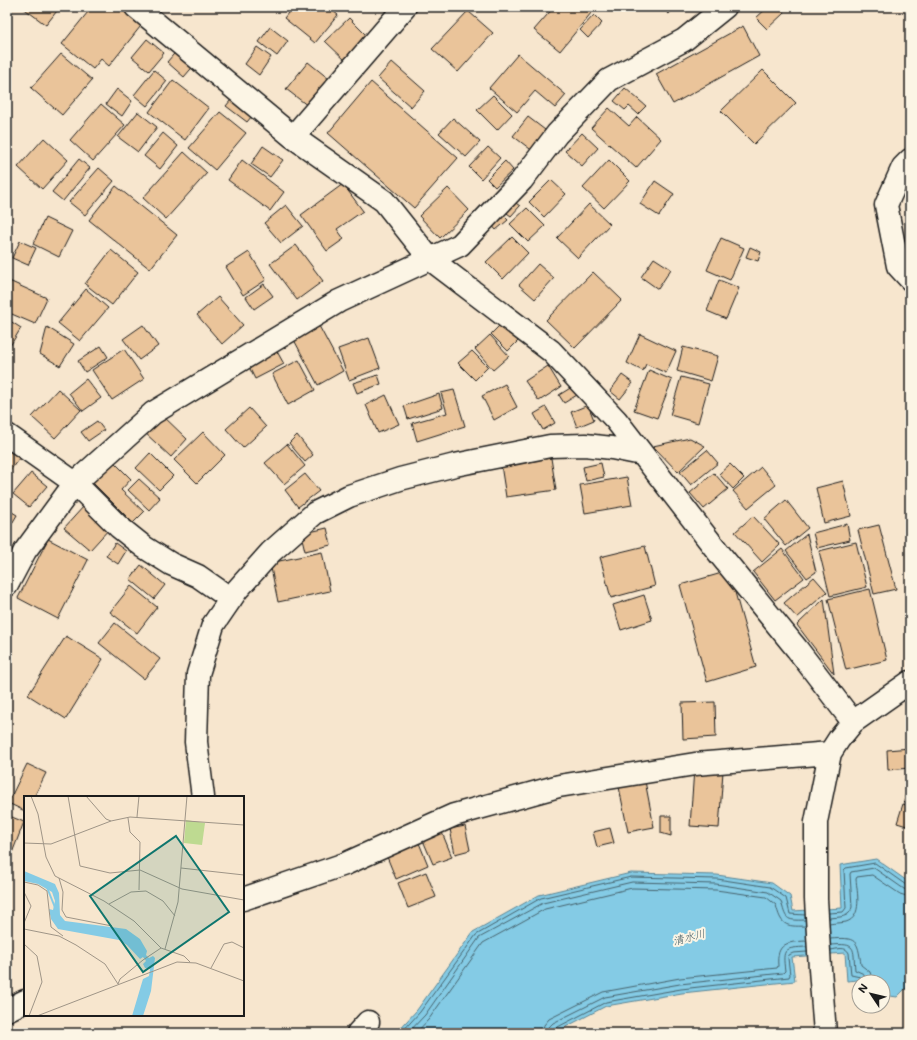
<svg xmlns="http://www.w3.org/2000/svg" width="917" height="1040" font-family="Mali,'Klee One',sans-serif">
<rect width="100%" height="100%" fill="#f7e6ce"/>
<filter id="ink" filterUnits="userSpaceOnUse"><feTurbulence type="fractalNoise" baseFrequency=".025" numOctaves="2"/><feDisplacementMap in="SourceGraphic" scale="8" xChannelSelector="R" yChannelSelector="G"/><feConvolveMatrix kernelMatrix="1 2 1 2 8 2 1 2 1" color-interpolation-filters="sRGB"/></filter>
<g filter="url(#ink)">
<path fill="#84cbe5" stroke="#5a8595" d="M876 859 910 883V984L897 997 883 995V982H859V991H854L858 980 847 981 845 953 792 957 795 981 682 993 606 1006 554 1033H396L417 1010 473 932 539 895 631 873 717 875 772 883 790 896 793 911 842 908 840 865Z"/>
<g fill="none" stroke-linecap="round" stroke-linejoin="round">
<path stroke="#46626c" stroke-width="1" d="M829 913 843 912 846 908 844 870 846 868 875 863 906 885 910 886
M829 918C839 917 850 918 852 907L850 874 851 872 874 868 904 889 910 891
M829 924C835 923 841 923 846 922 863 917 857 892 856 879L857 877 872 875 900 894 910 897
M830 939C856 937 858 939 861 965L870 972 873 982
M831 945C857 943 853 947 855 970L864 974 867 982
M831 950C837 949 846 946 849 953L851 975 860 977 862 982
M401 1033 420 1012 476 935 541 898 631 877 717 879 770 887 786 898 790 914 805 915
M408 1033 425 1015 479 938 543 903 632 882 716 884 768 892 781 901C786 919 785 921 805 920
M416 1033 429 1019 483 943 545 909 632 888 716 890 766 897 776 905C781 925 785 927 805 926
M542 1033 544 1025 549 1019 603 992 680 978 777 968 778 966C776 943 787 942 806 941
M548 1033 549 1027 553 1023 605 997 680 984 783 973 785 971C782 948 784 948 807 947
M553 1033 554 1029 606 1002 681 989 789 977 790 975 788 958 789 955 793 953 807 952"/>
</g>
<path fill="#eac49a" stroke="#1c1c1c" d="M22 7H60L46 25Z
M92 7H126L144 22 109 66 101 59 93 69 62 44Z
M293 7H328L338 15 315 43 284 18Z
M554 7H596L560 51 534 30Z
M660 7H674L669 14Z
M768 7H779L784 13 767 29 756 18Z
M468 11 493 33 458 72 432 49Z
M594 15 602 23 588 38 580 30Z
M349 18 369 38 346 61 325 41Z
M743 26 759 56 673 104 656 74Z
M270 27 288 41 277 56 259 42Z
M147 39 164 53 149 71 132 57Z
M257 47 271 57 259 75 245 64Z
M179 48 196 63 184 77 167 62Z
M61 54 92 80 62 115 31 88Z
M518 54 566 95 555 108 535 91 517 112 489 88Z
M308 62 329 79 308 106 286 89Z
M392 62 425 91 411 107 378 78Z
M154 70 167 81 147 106 134 95Z
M763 70 796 103 754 144 721 111Z
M173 80 209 108 185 140 149 112Z
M371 82 458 158 414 208 328 133Z
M625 88 646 106 638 114 629 106 625 110 614 101Z
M117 89 132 101 122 116 106 104Z
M235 95 256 111 247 122 226 106Z
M493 95 512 114 497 130 477 110Z
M101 104 125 125 93 161 70 140Z
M609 108 629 126 637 117 661 139 636 168 591 128Z
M138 112 157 127 138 152 118 137Z
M220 112 246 133 215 170 189 148Z
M528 117 549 133 534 152 513 136Z
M453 118 480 142 466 157 439 133Z
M163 133 178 146 160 169 144 156Z
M582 133 598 148 582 166 565 151Z
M44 138 68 160 42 189 18 167Z
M263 146 283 160 270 177 251 164Z
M488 147 500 158 481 179 469 167Z
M184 152 207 173 166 219 143 198Z
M79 159 90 168 63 201 52 192Z
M242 160 284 192 270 211 228 180Z
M609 160 630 181 604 208 583 188Z
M505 161 513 170 495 187 487 179Z
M99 168 114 181 85 215 69 202Z
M551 180 566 194 544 217 529 202Z
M655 181 674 194 659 216 640 204Z
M343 184 363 211 337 229 344 239 327 251 301 215Z
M116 186 177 235 150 269 89 220Z
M448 188 469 210 440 238 419 216Z
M513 201 520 206 511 216 504 211Z
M589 204 610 224 578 258 557 238Z
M286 205 303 226 281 243 264 223Z
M527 208 545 226 528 242 510 224Z
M503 215 508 220 496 230 491 224Z
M45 218 72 231 59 257 33 244Z
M512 237 528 253 503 279 486 262Z
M721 238 744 248 730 280 707 270Z
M20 241 36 248 28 265 12 258Z
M296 245 323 281 297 300 270 264Z
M750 247 761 252 758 261 746 257Z
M111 250 138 272 112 305 85 284Z
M249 252 266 280 243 295 226 267Z
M654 258 671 269 658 289 641 277Z
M538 264 554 278 535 299 519 285Z
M593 272 622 300 575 348 546 320Z
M7 280 47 298 35 324 7 312Z
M719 280 739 288 726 319 707 311Z
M264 284 273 296 254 309 246 297Z
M86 289 108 308 80 341 58 323Z
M218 297 243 325 222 344 197 315Z
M7 319 21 328 7 351Z
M318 324 343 371 318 385 293 338Z
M501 324 518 341 508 351 491 334Z
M143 325 158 346 139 360 123 339Z
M47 327 74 344 60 366 40 354Z
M640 334 676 351 666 373 646 364 643 371 627 363Z
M490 335 509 356 493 370 475 349Z
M369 338 380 368 349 380 338 349Z
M101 346 108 357 85 372 78 361Z
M274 346 284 364 255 379 246 361Z
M683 347 718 356 711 381 677 371Z
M124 349 144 379 112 400 92 370Z
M472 351 488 367 475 380 458 363Z
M299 360 315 390 288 405 272 374Z
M548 366 561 387 539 401 525 381Z
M649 370 672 380 657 418 634 410Z
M378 375 381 384 357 393 353 383Z
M622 375 633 383 620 399 610 391Z
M681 377 709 384 698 423 670 415Z
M86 379 101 398 83 411 69 393Z
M505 384 517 407 494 420 482 396Z
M572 387 577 395 564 403 559 395Z
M58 389 81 410 55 438 32 417Z
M454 390 465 426 417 441 412 423 447 413 441 393Z
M439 394 443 408 408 419 404 406Z
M386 395 399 424 378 433 366 405Z
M588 405 594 420 577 427 571 412Z
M546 407 555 423 543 430 534 414Z
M249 408 266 427 243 448 226 429Z
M160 413 187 439 171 457 143 431Z
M97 421 104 430 88 441 81 432Z
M203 432 225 455 197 483 174 460Z
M297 435 313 455 305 462 289 443Z
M690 438 705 446 678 472 653 446Z
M7 443 22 454 7 475Z
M287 444 305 466 284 484 265 463Z
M707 450 718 463 691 485 680 472Z
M150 453 173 476 159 490 136 468Z
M551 458 556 490 506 497 501 465Z
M113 461 131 479 121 490 144 512 133 523 92 482Z
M601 463 604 477 586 481 583 467Z
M730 464 744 478 733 489 719 474Z
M761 467 776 485 748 508 733 491Z
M31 473 47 486 29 507 13 494Z
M714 473 728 489 704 509 690 493Z
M305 474 319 491 298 507 285 490Z
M627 477 632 505 585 513 580 485Z
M139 479 160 498 149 510 128 490Z
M843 481 851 516 824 523 816 488Z
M786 500 808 528 786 546 764 519Z
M84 506 110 528 90 550 64 528Z
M7 509 17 515 7 532Z
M753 516 780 545 762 562 735 532Z
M847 524 850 540 817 548 813 533Z
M879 525 896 589 874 594 858 530Z
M327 528 331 545 305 551 301 534Z
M807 534 816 572 807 578 786 551Z
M48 539 88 560 58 619 18 598Z
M856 542 867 587 830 596 819 551Z
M115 543 126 551 118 564 106 556Z
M645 546 655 586 611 598 600 557Z
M782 549 804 578 775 600 753 572Z
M322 552 330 591 278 602 270 563Z
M141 565 165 585 154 599 130 579Z
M729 571 756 667 707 682 680 585Z
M814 577 827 592 797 618 784 603Z
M131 586 157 607 137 633 110 612Z
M870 589 887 660 846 670 828 599Z
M644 595 652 620 621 630 613 605Z
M824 599 834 674 797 625Z
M115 623 160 659 144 679 99 643Z
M66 636 103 659 66 719 28 695Z
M715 702 716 737 683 739 682 703Z
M910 748V768L888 770 887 750Z
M27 764 46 773 34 797H25V811L8 803Z
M694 769 723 771 719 828 690 826Z
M909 775H910V787L907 786Z
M644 776 654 827 628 832 618 782Z
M907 789 910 790V803L904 801Z
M903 804 910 806V827L897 823Z
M7 815 24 822 7 866Z
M661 816H671V836L661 833Z
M465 826 470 850 455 854 450 829Z
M610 828 614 843 597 847 593 832Z
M441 830 452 857 433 864 422 838Z
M417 838 428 865 396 879 385 852Z
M426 872 436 897 408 908 398 883Z"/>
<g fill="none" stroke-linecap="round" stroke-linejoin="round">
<defs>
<path id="minor" d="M136 7 293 137 384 201 430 259 551 351 616 420 722 557 797 649 853 722
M293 137 405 7
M910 160 903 167 886 205 898 266 910 279
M7 435 75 483 119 527 144 547 171 564 198 576 231 599
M7 585 25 551 75 483 153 413 339 301 460 245 522 180 557 134 609 80 684 40 725 7
M203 797 196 742 198 674 213 625 237 590 271 552 315 513 349 496 400 479 455 465 550 446 585 445 612 448 642 454
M243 899 345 864 454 815 559 786 695 764 830 753
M7 1010 25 1001
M358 1033 368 1022
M825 1033 820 969 816 899V822L830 753 839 739 853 722 910 682"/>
</defs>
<use href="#minor" stroke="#1c1c1c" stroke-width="25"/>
<use href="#minor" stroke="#fcf5e5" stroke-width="22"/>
</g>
</g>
<g text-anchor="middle" stroke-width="4" stroke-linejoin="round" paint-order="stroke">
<g font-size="11" font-style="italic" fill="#405962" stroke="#fcf5e5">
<text transform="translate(689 937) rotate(-15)" y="4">清水川</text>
</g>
</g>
<g transform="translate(24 796)">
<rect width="220" height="220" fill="#f7e6ce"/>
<path d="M162 24 181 27 178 49 160 47Z" fill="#beda91"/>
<path d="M0 75 31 88 35 97 36 119 41 125 102 133 116 143 123 155 122 159 125 162 129 160 131 162 127 195 119 220H108L119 183 125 180 126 173 121 172 119 168 122 165 119 161 116 163 103 149 95 144 34 133 27 123 25 113 29 114 31 105 28 96 14 88 0 85Z" fill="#84cbe5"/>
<path fill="none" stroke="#84cbe5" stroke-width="2" d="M22 89 32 114"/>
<path fill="none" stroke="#9f9587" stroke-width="1" d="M7 0 14 18 22 61 31 80 80 105 110 125 137 152M44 0 56 70 86 77 116 74 158 93 220 104M62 0 82 23 87 25M113 21 115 0M104 22 106 36 116 46 115 94M0 47 27 48 87 25 106 21 220 29M157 72 220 79M35 82 39 96 38 114 42 121 88 130M0 86 14 89 23 95 27 131 39 140M0 96 7 110 0 127M85 108 107 96 122 95 139 105 151 120M0 133 35 140 52 149 81 168 94 188M0 148 13 160 18 186 5 220M141 153 154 106 163 0M187 172 200 148 208 146 220 152M94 188 96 183 119 164 137 152 160 160 166 166M13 220 153 166 172 167 220 185"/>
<path fill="#0f766e" fill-opacity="0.15" stroke="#0f766e" stroke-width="2" d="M152 40 205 116 119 176 66 100Z"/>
<rect width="220" height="220" fill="none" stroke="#1c1c1c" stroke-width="2"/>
</g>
<rect width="917" height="1040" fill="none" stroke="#fcf5e5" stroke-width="24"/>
<rect x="12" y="12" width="893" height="1016" fill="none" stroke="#1c1c1c" stroke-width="1.5" filter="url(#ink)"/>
<g transform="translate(871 994) rotate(305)"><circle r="19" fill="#fcf5e5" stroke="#a29e95"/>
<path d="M0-3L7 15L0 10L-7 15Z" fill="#1c1c1c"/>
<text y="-6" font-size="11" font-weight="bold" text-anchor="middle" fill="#1c1c1c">N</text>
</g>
</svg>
